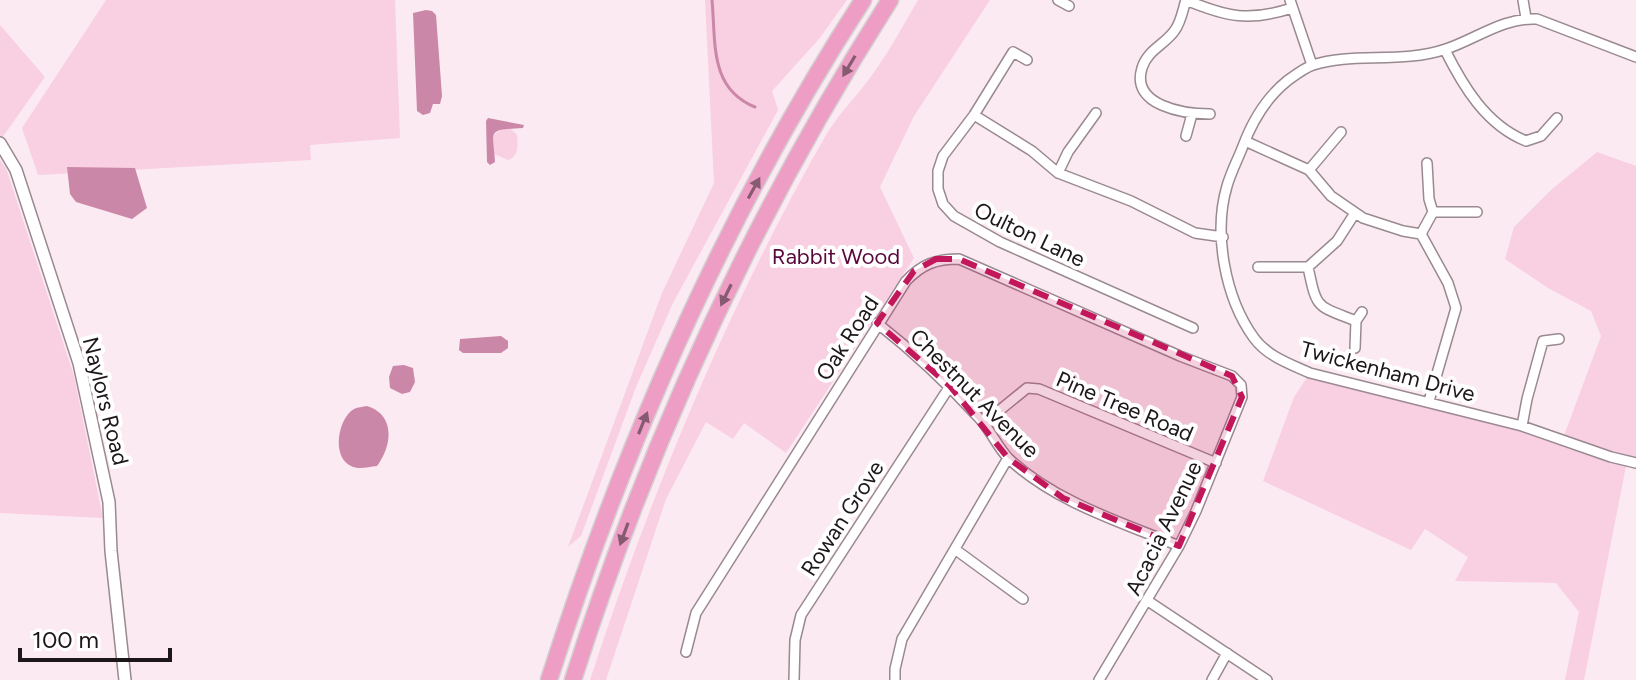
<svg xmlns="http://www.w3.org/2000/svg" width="1636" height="680" font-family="Figtree,sans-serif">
<rect width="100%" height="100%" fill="#fceaf2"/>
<path fill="#f9cfe2" d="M106 0H395L400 138 310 145 311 160 38 175 22 128Z
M705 0H847L819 39 772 91 778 110 673 303 636 387 581 536 568 547 662 293 714 183Z
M918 0H990L914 116 880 187 914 258 786 453 744 423 733 439 706 422 666 499 606 680H590C651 493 728 306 826 135 837 117 850 103 863 87 884 61 901 29 918 0Z
M0 25 45 77 2 138 0 135Z
M510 128 517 135C518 145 519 156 508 160L494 154C487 138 495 130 510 128Z
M1597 152 1636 166V462L1627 461 1584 680H1565L1579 612 1556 583 1455 581 1468 557 1425 529 1411 550 1263 481 1294 397 1310 373 1562 441 1601 336 1591 311 1548 288 1505 259 1514 227 1551 190Z
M0 160 6 168 74 376 103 518 0 513Z"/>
<path fill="#cb87a8" d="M426 10 432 11 436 15 442 96 440 104H433L430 113 423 115 417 111 413 13Z
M488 118 524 125 523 128C486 130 493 130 495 162L490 165 487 162 486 121Z
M67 167 135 168 147 208 132 219 76 202 70 194Z
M501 336 508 341V348L501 353H463L459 350 460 339Z
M404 365 413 368 415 382 410 392 402 394 390 388 389 377 393 366Z
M367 406C396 415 392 446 377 466 368 467 359 470 351 466 331 457 338 418 354 409 358 407 363 407 367 406Z"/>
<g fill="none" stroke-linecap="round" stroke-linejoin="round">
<path stroke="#cb87a8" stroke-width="3" d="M712 0C716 43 709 88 755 107"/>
<defs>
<path id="minor" d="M1058 0 1069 6
M1290 0 1312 65
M1523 0 1526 18
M1445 50C1463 86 1486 125 1526 141L1541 136 1557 118
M1636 57 1537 19C1504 17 1476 39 1446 49 1402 64 1352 52 1313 65 1304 68 1294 76 1287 81 1266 98 1252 122 1243 146 1238 159 1231 172 1227 186 1213 233 1225 298 1254 338 1267 356 1290 364 1310 373L1522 426 1611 457 1636 463
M1027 60 1013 52 974 115 943 156 938 171V189L943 204 954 216 1000 242 1193 328
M1210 114C1185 114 1130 106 1142 68 1147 50 1166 44 1175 30 1181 22 1183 9 1186 0 1227 17 1249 22 1292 8
M974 115 1032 151 1058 173 1131 201 1195 233 1223 237
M1186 136 1192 114
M1245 141 1309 170 1331 196 1363 218 1403 231 1421 234 1448 283 1456 308 1429 401
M1427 163 1429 199 1433 212H1477
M1309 170 1341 132
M1058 173 1068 152 1096 113
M1421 234 1433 212
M1258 267H1308L1337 241 1355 213
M1308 267C1317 310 1316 305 1356 321
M877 323C914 352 948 384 980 419 991 431 998 448 1009 459 1057 503 1121 522 1179 546
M1355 348 1356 321 1362 312
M984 423 1027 388 1039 389 1216 463
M1522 426 1527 399 1543 341 1559 339
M956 550 1023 599
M1148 601 1267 680
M686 652 696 613 906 281C922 264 936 259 959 259L1180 356 1232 376 1241 385 1242 397 1196 511 1179 546 1099 680
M794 680 795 640 801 615 950 386
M895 680V669L902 639 1008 458
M1212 680 1227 653"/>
<path id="tertiary" d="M0 143 16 170 79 363 109 502 111 551 125 680"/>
<path id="motorway" d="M549 680C625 442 727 210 863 0
M573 680C649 441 755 212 890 0"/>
</defs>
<use href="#minor" stroke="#998990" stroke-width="12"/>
<use href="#tertiary" stroke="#998990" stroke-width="14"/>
<use href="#motorway" stroke="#d2d1d1" stroke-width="19"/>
<use href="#minor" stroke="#fff" stroke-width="9"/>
<use href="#tertiary" stroke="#fff" stroke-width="11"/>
<use href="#motorway" stroke="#ee9ec5" stroke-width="16"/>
</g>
<defs><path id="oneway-solid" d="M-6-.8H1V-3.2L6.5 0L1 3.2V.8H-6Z" transform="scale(2)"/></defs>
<g fill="#865a70">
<use href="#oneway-solid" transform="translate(849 66) rotate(121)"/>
<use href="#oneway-solid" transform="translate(754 188) rotate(-61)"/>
<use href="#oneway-solid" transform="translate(726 295) rotate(116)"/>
<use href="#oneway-solid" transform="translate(643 423) rotate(-68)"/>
<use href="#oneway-solid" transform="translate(624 534) rotate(110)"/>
</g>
<path fill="#c2185b" fill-opacity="0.2" stroke="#c2185b" stroke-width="6" stroke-dasharray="16 10" stroke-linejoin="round" d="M936 259H959L1232 376 1242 397 1179 546 1063 498 1008 458 950 386 877 323 914 271Z"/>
<g text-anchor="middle" stroke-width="8" stroke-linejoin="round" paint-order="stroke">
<g font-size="22" fill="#1d171a" stroke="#fff">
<text transform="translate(1030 234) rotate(26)" y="8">Oulton Lane</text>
<text transform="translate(847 338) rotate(-57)" y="8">Oak Road</text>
<text transform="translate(1388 371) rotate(15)" y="8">Twickenham Drive</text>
<text transform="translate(975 393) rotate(45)" y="8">Chestnut Avenue</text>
<text transform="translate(106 401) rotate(76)" y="8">Naylors Road</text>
<text transform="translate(1125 406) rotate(23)" y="8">Pine Tree Road</text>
<text transform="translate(842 518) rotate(-57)" y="8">Rowan Grove</text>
<text transform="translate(1163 528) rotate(-64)" y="8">Acacia Avenue</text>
</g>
<g font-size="22" fill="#5a073b" stroke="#fff">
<text x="836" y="264">Rabbit Wood</text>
</g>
</g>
<path d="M20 648v12h150v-12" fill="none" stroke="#1d171a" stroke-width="4"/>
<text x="32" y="648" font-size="24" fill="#1d171a" stroke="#ffffff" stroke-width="6" paint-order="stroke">100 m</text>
</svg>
